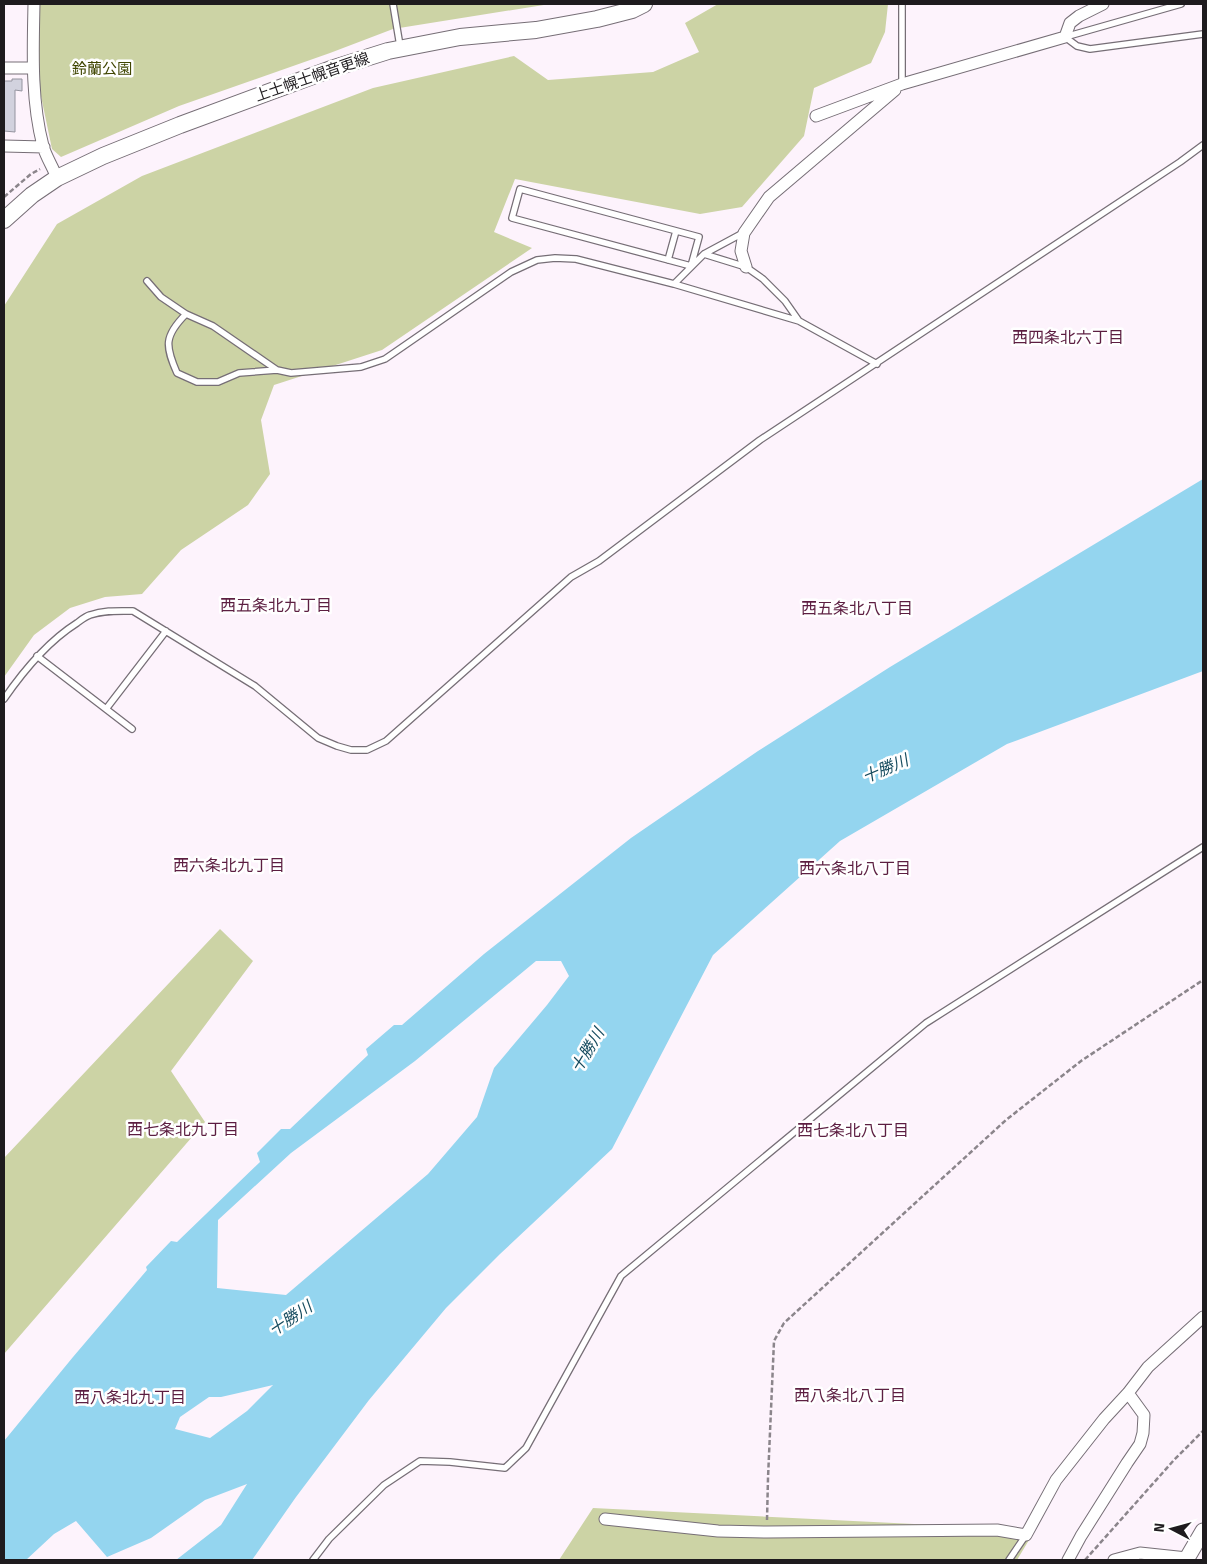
<svg xmlns="http://www.w3.org/2000/svg" width="1207" height="1564" font-family="'Fira Sans','Noto Sans JP',sans-serif">
<rect width="100%" height="100%" fill="#fdf3fc"/>
<path fill="#ccd3a5" d="M39 4H550L393 29 330 53 179 106 61 157 52 149 37 77Z
M718 4H888L885 32 871 63 814 88 804 136 742 207 700 214 515 179 494 232 532 248 382 350 274 385 261 420 270 474 248 505 181 550 142 594 105 597 70 608 34 635 4 677V306L57 224 142 176 373 88 514 56 548 80 653 72 699 52 685 23Z
M220 929 253 961 171 1071 205 1122 4 1354V1158Z
M593 1508 1035 1530 1017 1560H559Z"/>
<path fill="#94d5ef" fill-rule="evenodd" d="M1203 479V671L1007 744 840 841 713 955 612 1149 500 1254 446 1308 369 1400 296 1497 252 1560H176L221 1525 247 1484 205 1500 151 1538 107 1557 76 1521 54 1534 26 1560H4V1441L73 1357 147 1270 146 1267 171 1241 177 1242 260 1162 257 1153 281 1129H290L368 1055 366 1049 394 1025H402L484 954 631 838 758 751 890 667ZM536 961H561L569 976 547 1005 494 1068 477 1117 428 1174 286 1295 217 1288 218 1220 291 1153 415 1061ZM273 1385 247 1411 210 1438 175 1429 180 1417 209 1397H221Z"/>
<path fill="#d2d2de" stroke="#94949f" d="M12 79H22V91L15 90V132L4 131V81H12Z"/>
<g fill="none" stroke-linecap="round" stroke-linejoin="round">
<defs>
<path id="service" d="M393 4 400 46
M1065 37 1077 46 1090 49 1203 34
M1065 37 1181 4
M902 84V4
M520 189 699 237 691 266 512 218Z
M743 233 704 254 746 267 763 279 785 301 799 321 877 364
M704 254 674 284 799 321
M668 260 676 231
M147 281 161 297 186 314 213 326 277 370 291 373 361 367 385 359 511 272 537 260 555 258 576 259 674 284
M186 314C164 336 165 346 177 373L197 382H218L239 373 277 370
M37 656 106 709 166 631
M4 699C24 670 47 642 77 623 81 620 86 616 90 615 104 610 119 611 133 611L255 686 318 738 337 746 351 750H367L386 741 571 577 599 561 760 440 1180 162 1203 145
M106 709 132 729
M313 1560 329 1539 384 1485 420 1461 450 1462 505 1468 526 1448 621 1276 926 1023 1203 847
M1009 1560 1026 1535"/>
<path id="minor" d="M34 4C33 51 31 100 43 146 46 157 53 167 57 178
M4 68H32
M816 116 902 84 1065 37 1070 23 1079 16 1103 4
M4 146 44 147
M746 267 741 251 744 233 769 197 895 90
M605 1519 718 1531 767 1532 997 1530 1026 1535 1056 1480 1104 1419 1128 1393 1148 1367 1203 1317
M1068 1560 1081 1536 1127 1463 1140 1444 1143 1433 1144 1415 1128 1393
M1114 1560 1140 1553 1187 1558"/>
<path id="tertiary" d="M1186 1560 1203 1531"/>
<path id="secondary" d="M4 220 32 195 57 178 103 156 180 125 334 68 388 51 460 37 536 30 597 19 632 10 644 4"/>
</defs>
<use href="#service" stroke="#766e76" stroke-width="8"/>
<use href="#minor" stroke="#766e76" stroke-width="13"/>
<use href="#tertiary" stroke="#766e76" stroke-width="17"/>
<use href="#secondary" stroke="#766e76" stroke-width="18"/>
<path stroke="#8b858b" stroke-width="2.5" stroke-dasharray="5 2.5" stroke-linecap="butt" d="M4 197 31 174 40 169
M767 1520 768 1478 774 1341 784 1323 1006 1120 1081 1061 1203 980
M1085 1560 1174 1460 1203 1431"/>
<use href="#service" stroke="#fff" stroke-width="5.5"/>
<use href="#minor" stroke="#fff" stroke-width="11"/>
<use href="#tertiary" stroke="#fff" stroke-width="15"/>
<use href="#secondary" stroke="#fff" stroke-width="16"/>
</g>
<g text-anchor="middle" stroke-width="5" stroke-linejoin="round" paint-order="stroke">
<g font-size="15" fill="#404602" stroke="#fff">
<text x="102" y="74">鈴蘭公園</text>
</g>
<g font-size="15" fill="#1e1b1e" stroke="#fff">
<text transform="translate(312 77) rotate(-19)" y="5">上士幌士幌音更線</text>
</g>
<g font-size="16" fill="#5c1e41" stroke="#fff">
<text x="1068" y="343">西四条北六丁目</text>
<text x="276" y="611">西五条北九丁目</text>
<text x="857" y="614">西五条北八丁目</text>
<text x="229" y="871">西六条北九丁目</text>
<text x="855" y="874">西六条北八丁目</text>
<text x="183" y="1135">西七条北九丁目</text>
<text x="853" y="1136">西七条北八丁目</text>
<text x="850" y="1401">西八条北八丁目</text>
<text x="130" y="1403">西八条北九丁目</text>
</g>
<g font-size="16" font-style="italic" fill="#184d60" stroke="#fff">
<text transform="translate(885 768) rotate(-23)" y="6">十勝川</text>
<text transform="translate(587 1050) rotate(-59)" y="6">十勝川</text>
<text transform="translate(290 1318) rotate(-34)" y="6">十勝川</text>
</g>
</g>
<rect width="1207" height="1564" fill="none" stroke="#1e1b1e" stroke-width="10"/>
<g transform="translate(1172 1529) rotate(276)" stroke="#ffffff" stroke-width="4" paint-order="stroke">
<path d="M0-4L9 19L0 12L-9 19Z" fill="#1e1b1e"/>
<text y="-8" font-size="14" font-weight="bold" text-anchor="middle" fill="#1e1b1e">N</text>
</g>
</svg>
